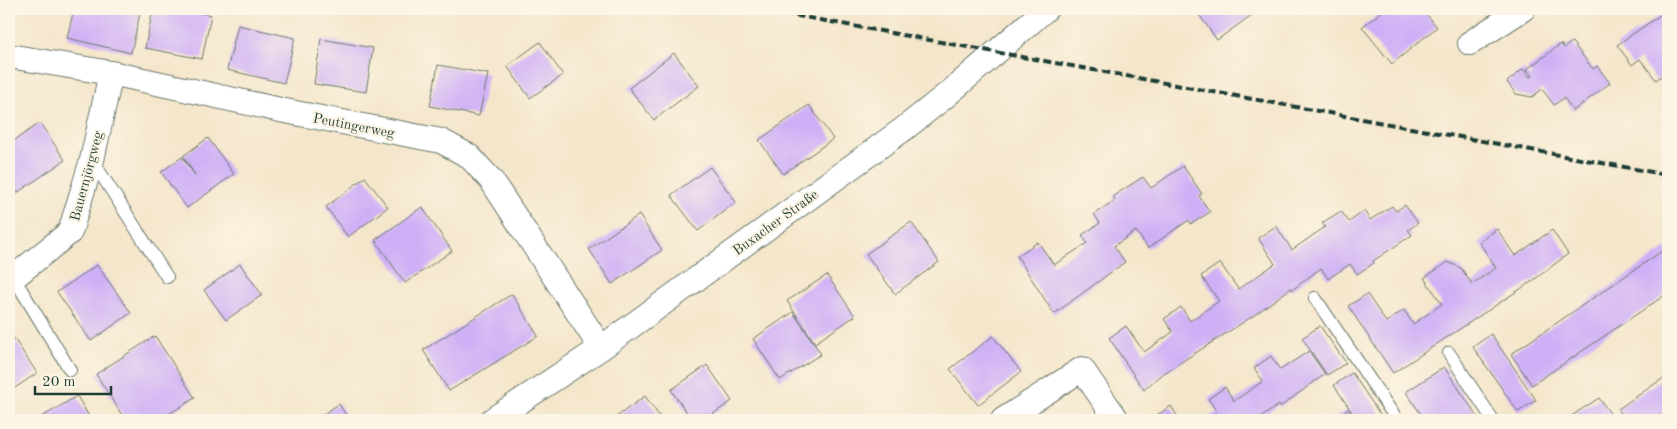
<svg xmlns="http://www.w3.org/2000/svg" width="1677" height="429" font-family="'Old Standard TT',serif">
<rect width="100%" height="100%" fill="#fcf5e5"/>
<filter id="ink" filterUnits="userSpaceOnUse"><feTurbulence type="fractalNoise" baseFrequency=".02" numOctaves="2"/><feDisplacementMap in="SourceGraphic" scale="10" xChannelSelector="R" yChannelSelector="G"/><feConvolveMatrix kernelMatrix="1 2 1 2 8 2 1 2 1" color-interpolation-filters="sRGB"/></filter>
<filter id="wash" filterUnits="userSpaceOnUse"><feTurbulence type="fractalNoise" baseFrequency=".0096" numOctaves="4" result="noise"/><feDisplacementMap in="SourceGraphic" scale="20" xChannelSelector="R" yChannelSelector="G"/><feGaussianBlur stdDeviation="1.12" result="paint"/><feColorMatrix in="noise" values="0 0 0 0 0 0 0 0 0 0 0 0 0 0 0 0 0 1.4 0 .05"/><feComposite in="paint" operator="in"/></filter>
<g filter="url(#wash)">
<rect width="100%" height="100%" fill="#f4e6cb"/>
<g id="blocks">
<path fill="#cfb0f6" d="M74 9H141L131 53 67 38Z
M153 9H181L211 15 202 59 145 48Z
M1195 9H1260L1217 40Z
M1385 9H1422L1437 27 1392 64 1362 27Z
M1663 13 1668 21V71L1656 80 1640 59 1632 65 1617 45Z
M238 25 295 38 284 83 227 70Z
M321 39 373 48 366 92 314 84Z
M540 42 563 75 530 98 507 66Z
M1572 42 1593 69 1597 66 1610 83 1573 111 1564 98 1554 105 1542 89 1532 97 1516 94 1507 82 1523 69 1530 77 1532 76 1527 69 1561 44 1564 48Z
M674 53 699 86 654 120 629 88Z
M438 65 488 74 479 116 430 106Z
M809 105 833 139 783 174 759 140Z
M40 123 65 160 17 193 9 182V144Z
M208 138 234 174 187 208 161 172 182 157 195 175 183 156Z
M1183 166 1202 194 1199 196 1210 212 1191 224 1189 220 1148 248 1136 231 1114 246 1125 262 1054 314 1017 256 1038 242 1054 265 1087 243 1082 235 1100 223 1094 214 1115 200 1113 196 1143 177 1151 188Z
M710 167 736 202 698 231 671 195Z
M365 177 388 207 348 237 326 207Z
M1405 205 1418 223 1408 230 1412 235 1373 261 1374 263 1357 274 1350 264 1328 279 1321 268 1292 290 1291 288 1253 316 1158 377 1144 390 1109 338 1126 326 1144 352 1173 332 1164 319 1181 307 1190 321 1219 301 1201 276 1220 263 1238 289 1275 264 1258 238 1276 226 1292 250 1325 227 1322 223 1341 211 1349 222 1364 211 1370 220 1392 206 1396 211Z
M422 207 452 251 405 283 375 240Z
M639 215 662 250 612 284 589 249Z
M911 222 939 262 895 294 866 254Z
M1497 229 1515 256 1552 230 1568 254 1531 282 1393 373 1348 306 1367 294 1386 322 1404 310 1413 324 1442 304 1424 278 1448 262 1461 268 1472 284 1496 268 1479 242Z
M1668 247V293L1532 385 1511 354Z
M240 264 262 295 226 320 204 290Z
M97 265 131 313 91 341 57 292Z
M827 275 855 316 815 343 787 301Z
M512 294 538 336 449 391 423 350Z
M793 312 821 354 780 380 753 339Z
M1320 326 1346 363 1327 375 1302 338Z
M9 331 37 373 9 392Z
M1491 334 1536 400 1518 412 1473 347Z
M155 336 195 398 159 420H125L96 374Z
M993 336 1021 372 978 405 950 369Z
M1309 351 1325 374 1280 407 1279 405 1257 420H1205L1217 412 1208 399 1225 387 1234 401 1263 381 1254 368 1271 356 1280 370Z
M707 365 732 401 704 420H692L671 390Z
M1444 367 1480 420H1425L1406 392Z
M1352 373 1384 420H1357L1334 385Z
M1668 375V420H1626L1618 409Z
M77 396 91 420H37Z
M645 396 662 420H612Z
M1599 398 1615 420H1565Z
M339 404 349 420H314Z
M1171 406 1180 420H1156L1154 417Z
M1348 409 1355 420H1332Z"/>
</g>
</g>
<g filter="url(#ink)">
<use href="#blocks" fill-opacity="0" stroke="#6a7869" stroke-width="1"/>
<g fill="none" stroke-linecap="round" stroke-linejoin="round">
<defs>
<path id="lane" d="M92 160 167 277
M14 278 70 370
M1315 298 1397 420
M1449 353 1493 420"/>
<path id="street" d="M1470 43 1523 9
M9 56 111 73 285 111 441 141 469 156 491 180 601 348
M9 281 70 232 92 160 111 73
M492 420 601 348 905 128 949 93 1046 9
M1003 420 1082 369 1117 420"/>
</defs>
<use href="#lane" stroke="#6a7869" stroke-width="14"/>
<use href="#street" stroke="#6a7869" stroke-width="26"/>
<use href="#lane" stroke="#fff" stroke-width="12"/>
<use href="#street" stroke="#fff" stroke-width="24"/>
<path stroke="#1f3d34" stroke-width="4" stroke-dasharray="8 4" stroke-linecap="butt" d="M760 9 1668 175"/>
</g>
</g>
<g text-anchor="middle" stroke-width="4.5" stroke-linejoin="round" paint-order="stroke">
<g font-size="14" fill="#1f3d34" stroke="#fcf5e5">
<text transform="translate(354 125) rotate(11)" y="5">Peutingerweg</text>
<text transform="translate(86 176) rotate(-75)" y="5">Bauernjörgweg</text>
<text transform="translate(775 222) rotate(-36)" y="5">Buxacher Straße</text>
</g>
</g>
<rect width="1677" height="429" fill="none" stroke="#fcf5e5" stroke-width="30"/>
<path d="M35 386v8h76v-8" fill="none" stroke="#1f3d34" stroke-width="2.5"/>
<text x="42" y="386" font-size="15" fill="#1f3d34" stroke="#fcf5e5" stroke-width="4" paint-order="stroke">20 m</text>
</svg>
